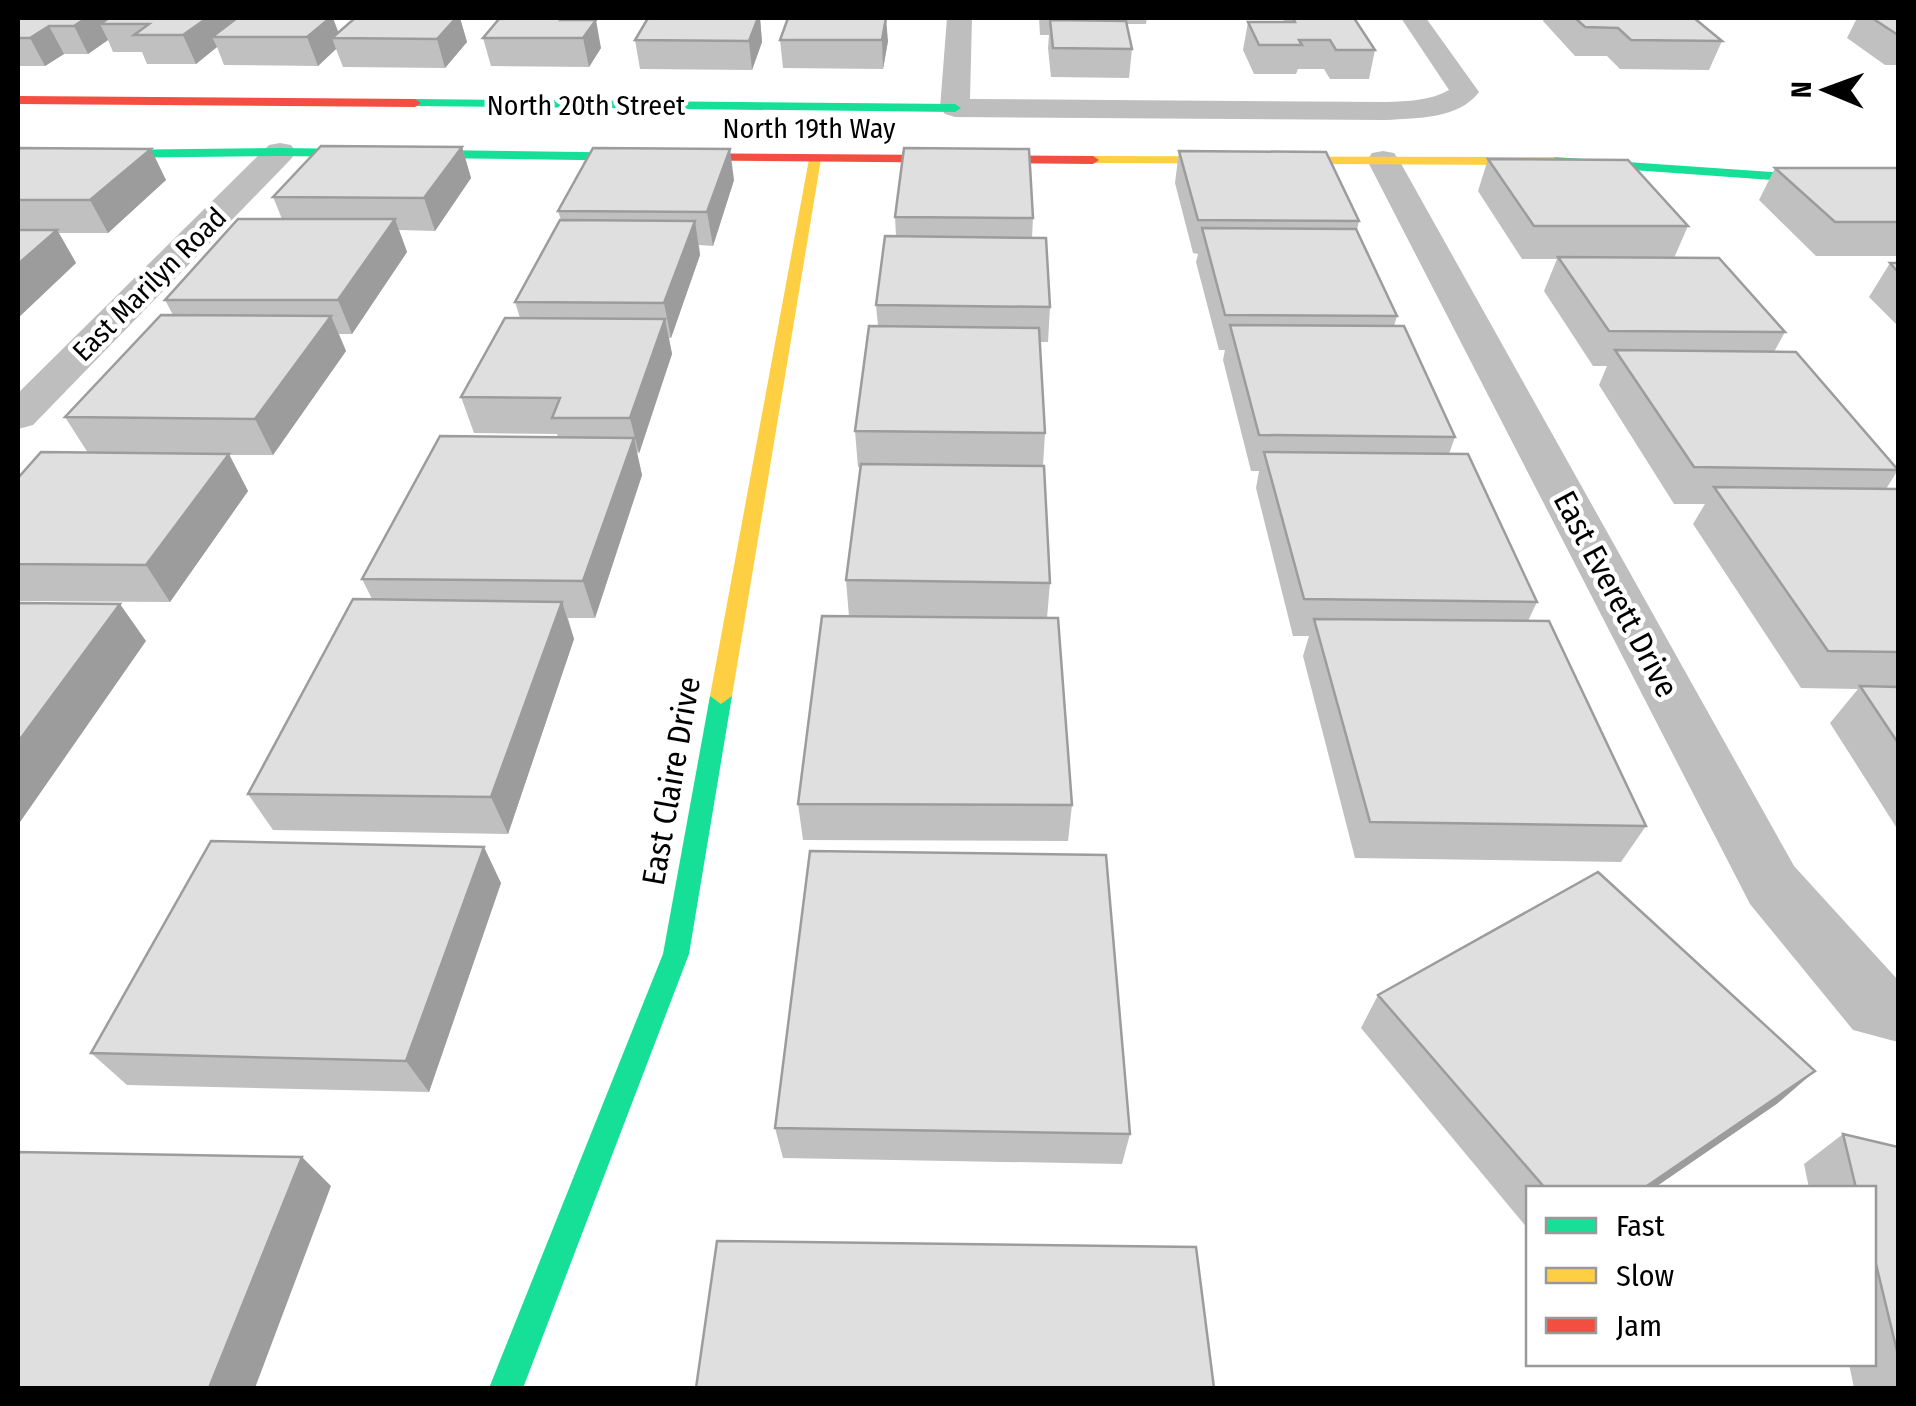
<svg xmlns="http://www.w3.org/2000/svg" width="1916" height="1406" font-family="'Fira Sans Condensed',sans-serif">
<rect width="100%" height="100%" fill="#fff"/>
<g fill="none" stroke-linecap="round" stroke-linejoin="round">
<path fill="#bebebe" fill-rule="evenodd" d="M947 18H972L970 99 1386 102C1409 101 1429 101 1449 90L1401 18H1426L1479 92C1459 119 1417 118 1386 120L955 117 945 114 940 108Z
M280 143 291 145 296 152 291 159 33 425 18 429V393L269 145Z
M1383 151 1394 153 1399 160 1794 866 1898 980V1042L1853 1030 1750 904 1367 160 1372 153Z"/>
<path fill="#16e098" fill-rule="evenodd" d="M415 99 955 104 961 108 955 112 411 106V100Z
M280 148 652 153 658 157 652 161 280 156 18 159V151Z
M1554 157 1772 172 1898 173V181L1772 180 1549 164V158Z
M721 688 732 696 689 954 523 1388H489L663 954 710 696Z"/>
<path fill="#ffcf43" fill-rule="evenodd" d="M815 155 821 159 732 696 721 704 710 696 809 159Z
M1093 156 1554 157 1560 161 1554 165 1088 163V157Z"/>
<path fill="#f24e42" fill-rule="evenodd" d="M18 96 415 99 421 103 415 107 18 104Z
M652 153 1093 156 1099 160 1093 164 647 160 646 157Z"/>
</g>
<path fill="#c0c0c0" d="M18 18 339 33 355 18H460L467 42 445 68 343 67 336 49 318 66 224 65 217 47 196 64H147L142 52H113L108 40 88 54H64L45 66H18Z
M518 18H566L567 20 601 48 589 67 491 66 483 38Z
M648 18H760L762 42 752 70 640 69 635 40Z
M788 18 888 41 883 69 783 68 780 40Z
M1039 18H1147L1146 24H1126L1132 49 1129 78 1051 77 1048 48 1049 35H1040Z
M1283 18H1354L1375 50 1369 79H1330L1324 69H1298L1296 74H1254L1243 50 1248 22H1285Z
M1544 18H1694L1722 41 1709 70 1620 69 1607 56H1575L1543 21Z
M1857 18H1898V65H1885L1847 38Z
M462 147 471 178 435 231 399 230 407 252 352 334H339L346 351 273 455H229L248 491 170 602 18 601V478L88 453 65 417 173 315 165 300 282 219 273 197Z
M18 148 166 180 108 233H59L76 263 18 318Z
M1179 151 1359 221 1357 230 1397 316 1394 326 1455 437 1449 454 1537 602 1528 621 1646 826 1621 862 1355 858 1303 656 1309 636H1293L1256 488 1259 471H1251L1223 360 1225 350H1219L1196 262 1198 254 1193 253 1175 183Z
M1488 159 1688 226 1674 258 1785 332 1774 352 1898 470 1886 489H1898V830L1830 723 1858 689 1801 688 1693 524 1705 504H1674L1599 385 1607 366H1593L1544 291 1557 259H1522L1478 191Z
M1775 168H1898V256H1816L1759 200Z
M734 180 713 246 699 245 700 255 671 338H669L672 354 637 454 642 475 595 618H568L574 639 508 834 273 830 248 794 372 599 362 579 558 438 557 434 474 433 461 397 520 318 515 302 561 220 558 211Z
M895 217 1033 218 1032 238 1050 307 1048 342H1040L1045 433 1043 466 1050 583 1047 618 1072 805 1068 841 803 840 798 804 849 617 846 580 860 467H858L855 431 878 326 876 305 896 236Z
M1890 263H1898V326L1869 297Z
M501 883 429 1092 127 1085 91 1053Z
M1378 995 1778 1103 1654 1188H1528V1229L1361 1028Z
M775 1128 1130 1134 1122 1164 783 1158Z
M1843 1134 1898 1147V1388H1854L1849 1364H1874V1188H1809L1804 1164Z"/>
<path fill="#9c9c9c" d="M86 18H112L100 24 108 40 88 54 74 26Z
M207 18H237L212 37 217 47 196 64 183 35Z
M330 18H333L341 39 332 38 336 49 318 66 307 37Z
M456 18H460L467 42 445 68 437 39Z
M758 18H760L762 42 752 70 749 41Z
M886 18 888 41 883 69 882 40Z
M596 20 601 48 589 67 583 38Z
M49 26 64 54 45 66 30 38Z
M462 147 471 178 435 231 424 198Z
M151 149 166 180 108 233 90 200Z
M730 149 734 180 713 246 707 212Z
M395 219 407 252 352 334 338 300Z
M695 221 700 255 671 338 664 303Z
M57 230 76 263 18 318V264Z
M331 316 346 351 273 455 255 419Z
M665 319 672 354 639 454 630 418Z
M634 438 642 475 595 618 583 581Z
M229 454 248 491 170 602 146 565Z
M562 602 574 639 508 834 491 797Z
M120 604 146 641 18 825V742Z
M484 847 501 883 429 1092 406 1061Z
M1815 1071 1778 1103 1654 1188H1644Z
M302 1157 331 1186 255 1388H209Z"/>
<path fill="#dfdfdf" stroke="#9c9c9c" stroke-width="2.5" d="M18 18H86L74 26H49L30 38H18Z
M109 18H207L183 35H134L149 24H100Z
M237 18H330L307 37H212Z
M355 18H456L437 39 332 38Z
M518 18H563L561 20H596L583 38H483L499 19Z
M648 18H758L749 41 635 40Z
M788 18H886L882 40H780Z
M1293 18H1354L1375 50H1336L1330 40H1299L1302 45H1259L1248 22H1295Z
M1575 18H1694L1722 41 1631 40 1618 28 1585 27Z
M1872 18H1898V35Z
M1050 20 1126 21 1132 49 1053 48Z
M321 146 462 147 424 198 273 197Z
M18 148 151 149 90 200H18Z
M593 148 730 149 707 212 558 211Z
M904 148 1029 149 1033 218 895 217Z
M1179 151 1326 152 1359 221 1198 220Z
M1488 159 1628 160 1688 226H1534Z
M1775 168H1898V222H1835Z
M238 219H395L338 300H165Z
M560 220 695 221 664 303 515 302Z
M1202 228 1356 229 1397 316 1225 315Z
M18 230H57L18 264Z
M885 236 1046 238 1050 307 876 305Z
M1558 257 1719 258 1785 332 1609 331Z
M1890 263H1898V272Z
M161 315 331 316 255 419 65 417Z
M505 318 665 319 630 418H552L560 398 461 397Z
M1230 325 1404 326 1455 437 1259 435Z
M869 326 1039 328 1045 433 855 431Z
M1615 350 1796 352 1898 470 1694 467Z
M440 436 634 438 583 581 362 579Z
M41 452 229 454 146 565 18 564V478Z
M1264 452 1468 454 1537 602 1304 599Z
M861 464 1044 466 1050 583 846 580Z
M1714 487 1898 489V652L1828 651Z
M353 599 562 602 491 797 248 794Z
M18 603 120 604 18 742Z
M822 616 1058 618 1072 805 798 804Z
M1314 619 1549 621 1646 826 1370 822Z
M1860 686 1898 687V743Z
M211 841 484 847 406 1061 91 1053Z
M810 851 1106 855 1130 1134 775 1128Z
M1598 872 1815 1071 1644 1188H1545L1378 995Z
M1843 1134 1898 1147V1355L1874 1256V1188H1856Z
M18 1152 302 1157 209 1388H18Z
M717 1241 1196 1247 1214 1388H696Z"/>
<g text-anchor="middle" stroke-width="9" stroke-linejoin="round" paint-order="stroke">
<g font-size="28" fill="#000" stroke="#fff">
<text x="586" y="115">North 20th Street</text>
<text x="809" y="138">North 19th Way</text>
<text transform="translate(149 284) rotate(-45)" y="10">East Marilyn Road</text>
</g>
<g font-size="32" fill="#000" stroke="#fff">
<text transform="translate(1616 594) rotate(62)" y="11">East Everett Drive</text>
<text transform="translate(671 781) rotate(-80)" y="11">East Claire Drive</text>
</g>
</g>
<rect width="1916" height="1406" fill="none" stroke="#000000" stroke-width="40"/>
<rect x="1526" y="1186" width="350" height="180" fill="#ffffff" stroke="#999999" stroke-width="2.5"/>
<rect x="1546" y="1218" width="50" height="15" fill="#16e098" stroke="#999999" stroke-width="2.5"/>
<text x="1616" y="1236" font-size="30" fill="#000000">Fast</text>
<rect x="1546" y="1268" width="50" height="15" fill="#ffcf43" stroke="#999999" stroke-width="2.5"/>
<text x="1616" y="1286" font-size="30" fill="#000000">Slow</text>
<rect x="1546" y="1318" width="50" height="15" fill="#f24e42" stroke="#999999" stroke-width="2.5"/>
<text x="1616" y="1336" font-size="30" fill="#000000">Jam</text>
<g transform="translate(1826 90) rotate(271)" stroke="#ffffff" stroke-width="8" paint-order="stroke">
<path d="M0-8L18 38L0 25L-18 38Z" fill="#000000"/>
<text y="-15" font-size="28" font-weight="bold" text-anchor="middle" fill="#000000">N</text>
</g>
</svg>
